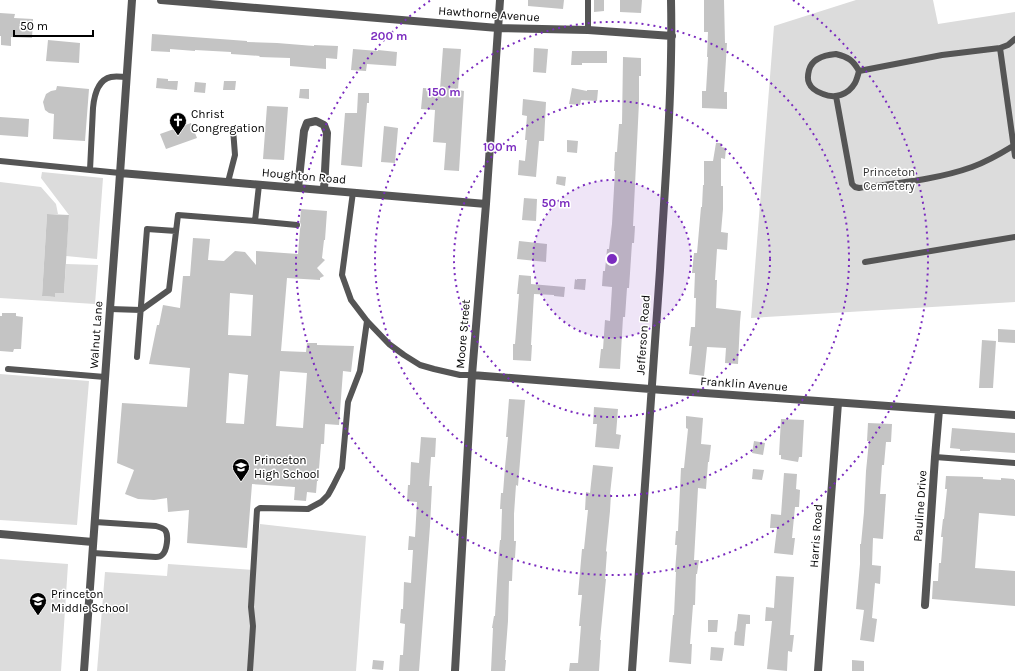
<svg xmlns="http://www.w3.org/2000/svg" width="1015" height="671" font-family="Karla,sans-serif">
<rect width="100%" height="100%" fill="#fff"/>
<path fill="#dcdcdc" d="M856 0H933L938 24 1015 12V302L751 318 774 26Z
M42 172 103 178 97 259 66 256 69 215 41 178Z
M0 182 41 187 56 204 58 214H47L42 296 54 297 55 293H64L66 264 98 265 95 304 0 298Z
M0 374 89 381 77 525 0 520Z
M260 524 366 536 356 671H97L105 572 167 576 168 564 254 570Z
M0 559 68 564 61 671H0Z"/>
<path fill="#c4c4c4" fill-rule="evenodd" d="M528 0H564L563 9 528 6Z
M594 0H604V11L594 12Z
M620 0H642L641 13 620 12Z
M704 0H724L725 43H727L724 92H727V109L702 108V91H706L708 57H707L708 32H704Z
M0 13 15 14 14 18 33 19 32 38 11 37V46L1 45V36H0Z
M152 34 247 41V42L277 43 314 46V45L338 46 337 59 326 58V69L290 66V58L259 57 260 56 231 54V52L195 50V51L170 49V52L151 51Z
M48 40 80 43 79 63 46 61Z
M443 48 461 49 458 90 464 91 459 171 444 170 446 143 433 142 435 110 421 109 423 88 440 89Z
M534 48 548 49 546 73 533 72Z
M353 49 378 51V50L397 52 396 66 367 64 366 71 351 70Z
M572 51H607V63H582V65H571Z
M623 57 641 58V76H639V102L633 226H635L634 243H632L629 288H627L625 317H623L620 369 599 368 601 349H603L605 320 610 321 612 287 602 286 603 271H605L607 249H609L612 224 615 171H614L615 152H617L619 124H622Z
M157 78 168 79V81H178L177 90 156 88Z
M224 81H236L235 90H223Z
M195 82 206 83 205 93 194 92Z
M57 86 89 89 85 141 53 139 54 114 49 113 45 110 43 102 46 94 51 91 56 90Z
M572 88 587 91V90H598L597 101 581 100 580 105 569 104Z
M300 89H309V99L299 98Z
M358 93H369V103H367L362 167 341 165 345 113H357Z
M523 99 546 102 544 141H539L536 177 518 175 519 160 525 161 527 140H525L527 116 522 115Z
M267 106 288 107 284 160 263 159Z
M0 117 29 119 28 137 0 135Z
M191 123 197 138 166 149 160 134Z
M384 126 398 128 395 163 381 162Z
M567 140 578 141 577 153 567 152Z
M716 143H721V147L726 148 725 159 721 158V186H723V209L721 232 728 233 727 250 717 249 715 280H717L716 308 741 311 740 322 738 364 725 363 726 348 707 347 704 376 689 374 692 346H689L691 327H695L696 298H694L695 273H692L694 253H697L701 207H702L703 185H704V161H713Z
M557 176 566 177 565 186 556 184Z
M524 198 537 199 536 221 522 220Z
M301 209 327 211 325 240H324L322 258 325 260 317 268 324 276 320 278V280L287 278 281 351 306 352 307 343H317V345L354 346 351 372 343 371 339 425 325 424 324 444H321L318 481H317L316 493 307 492 306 501 294 500 295 487 252 484 247 548 187 543 189 510 168 512 167 498 154 500 138 499 125 494 134 470 117 463 122 403 187 407 190 368 149 364 157 325H159L163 305 180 308 183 276H190L193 238 210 239 208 260 224 261 235 251 245 252 256 265V251L298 254 300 229 301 225 300 222ZM230 293 253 295 251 336 228 335ZM280 371 307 373 303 428 276 426ZM229 373 248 375 244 424 226 423Z
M47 214 69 215 64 293H55V297L42 296Z
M519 241 547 244 546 262 517 259Z
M519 275 531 276V284L565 287 564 297 554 296V295L534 294 531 345H532L531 361 513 360V344H515L519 294H517Z
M575 279 577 280V279H586L585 290 574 289Z
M2 313H16V316L23 317 21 349H14L13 352 0 351V316H2Z
M998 329 1015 330V343L998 342Z
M982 340 996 341 993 388H979Z
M509 399 525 400 518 486 516 485 514 514V541H516L515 558H513L512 581H509L508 621 505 660H506L505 671H491L493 628H492L494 616H495L498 563 500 540H501L502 509H500L501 493H503L505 467 508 437H506Z
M594 407 618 409 616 434 621 435 619 449 595 447 597 424H593Z
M686 416 703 418 701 444 711 445 709 462H708L706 489 698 488 694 560H699L697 574H696L695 605H693L690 644H692L691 664 669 662 673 615H674L676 572H675L677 545H675L676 531H678L681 468H684L688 429 686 428Z
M781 419 804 420 802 457H799L798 462 781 459V455H779Z
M868 423 892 424 891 442H886L884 465H882L880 494H886L883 539 873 538 872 565 881 566 880 584 875 583 872 618 877 619 874 642 860 640 864 610 856 609 860 564V544H861L864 512 866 471 869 441H867Z
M952 428 1015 433V453L970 450V451H960V449L950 448Z
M421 437 436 438 435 457H431L429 486H432L430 526 419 671H399L400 655H403L405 624 400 623 401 609H403L404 582 411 583 413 550H408L409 536 415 537 417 502 407 501 408 485H410L411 462 419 463Z
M754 441 765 443 763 455 752 453Z
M593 465 613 467 610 494H611L610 511 606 551 607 552 605 579H606L600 640H601L599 671H569L570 663H578L581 626H579L582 595H578L582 549H584L588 510H585L586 492 590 493Z
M753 469 764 470 762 480 752 479Z
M784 473 797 474 796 489 800 490 799 507H795L792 538H795L793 555 774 553 777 528H770L771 514 781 515Z
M946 476 983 477V479L1001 480V478L1014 479V480H1015V516L979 513 975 568 1015 571V606L932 599 933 581H938L939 563H941L943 537H941L943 519H944L947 489H945Z
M776 576 794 577 790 635H794L792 652 788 651 787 671 767 669 772 621H765L766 607 774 608Z
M738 614 750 615V624H746L744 646 734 645 735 631 736 632Z
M708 620H718L717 632H708Z
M711 647 724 648 722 661 710 660Z
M373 660 384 661 383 670 372 669Z
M852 660 864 661V671H852Z"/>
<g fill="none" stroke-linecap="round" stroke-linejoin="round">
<path stroke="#555" stroke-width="6" d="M588 30V0
M1000 48 1015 156
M836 54C848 57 853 60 859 71 858 75 857 79 855 83 848 95 835 99 823 94 817 92 811 88 809 83 807 79 808 74 809 70 812 58 825 55 836 54Z
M859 71 942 55 1000 48 1008 45 1015 39
M836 96 852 184 855 187 859 188C896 183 936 180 972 167 986 162 1000 154 1013 146L1015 147
M0 161 120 173
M90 170 93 108C94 97 97 80 111 77 116 76 122 77 127 77
M228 182 235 155 233 129
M353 192 342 275 351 300 367 321 389 344 404 355 420 365 434 369 460 375H472
M255 221 297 225
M865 262 1015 237
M110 309 141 310 169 290 178 215 255 221 259 185
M137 357 147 229 176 231
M8 369 105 377
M935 457 1015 463
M93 553 156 557C159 557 160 557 162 555 167 551 169 535 165 530 163 528 159 527 156 526L95 522
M250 671 253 626 251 607 257 510 260 508 308 509 321 502 328 495 333 486 342 468 348 402 360 371 367 321"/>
<path stroke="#555" stroke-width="8" d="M161 0 498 28 588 30 672 36
M120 173 486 204
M298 188 304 131 307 123 316 121 324 125 327 133 324 190
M472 375 663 390 1015 415
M0 534 93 542
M925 605 935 457 939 410
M84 671 110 309 119 188 132 0
M455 671 472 375 486 204 500 0
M632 671C641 537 651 404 660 270 665 180 673 90 671 0
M818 671 838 403"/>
</g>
<circle cx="612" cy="259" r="79" fill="#7b2cbf" fill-opacity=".12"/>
<g fill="none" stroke="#7b2cbf" stroke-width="2" stroke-dasharray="2 4">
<circle cx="612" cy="259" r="79"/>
<circle cx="612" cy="259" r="158"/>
<circle cx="612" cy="259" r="237"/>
<path d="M793 0A316 316 0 1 1 431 0"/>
</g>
<defs>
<symbol id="church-pin" viewBox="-11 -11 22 30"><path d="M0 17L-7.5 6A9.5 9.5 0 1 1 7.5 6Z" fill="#000" stroke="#fff"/><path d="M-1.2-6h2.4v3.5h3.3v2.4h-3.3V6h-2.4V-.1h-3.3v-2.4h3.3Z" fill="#fff"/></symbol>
<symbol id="school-pin" viewBox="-11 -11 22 30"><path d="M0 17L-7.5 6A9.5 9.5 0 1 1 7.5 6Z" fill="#000" stroke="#fff"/><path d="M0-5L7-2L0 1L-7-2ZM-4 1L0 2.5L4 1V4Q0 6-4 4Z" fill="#fff"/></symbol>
</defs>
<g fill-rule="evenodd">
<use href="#church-pin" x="168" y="111" width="20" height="27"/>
<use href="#school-pin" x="231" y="457" width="20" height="27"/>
<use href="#school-pin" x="28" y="591" width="20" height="27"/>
</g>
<g text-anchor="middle" stroke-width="3" stroke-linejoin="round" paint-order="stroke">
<g font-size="12" fill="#000" stroke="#fff">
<text transform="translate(489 14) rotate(4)" y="4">Hawthorne Avenue</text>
<text transform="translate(304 176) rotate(5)" y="4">Houghton Road</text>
<text transform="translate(463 334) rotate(-85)" y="4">Moore Street</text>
<text transform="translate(96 335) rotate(-86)" y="4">Walnut Lane</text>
<text transform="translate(643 335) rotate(-86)" y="4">Jefferson Road</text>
<text transform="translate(744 384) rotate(4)" y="4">Franklin Avenue</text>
<text transform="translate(920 506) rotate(-86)" y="4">Pauline Drive</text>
<text transform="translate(816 536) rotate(-86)" y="4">Harris Road</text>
</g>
<g font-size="12" fill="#000" stroke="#fff" text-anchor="start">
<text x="191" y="118">Christ<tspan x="191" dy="14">Congregation</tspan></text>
<text x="254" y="464">Princeton<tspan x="254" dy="14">High School</tspan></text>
<text x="51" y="598">Princeton<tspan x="51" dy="14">Middle School</tspan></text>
</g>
<g font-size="12" fill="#333" stroke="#fff">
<text x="889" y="176">Princeton<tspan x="889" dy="14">Cemetery</tspan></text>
</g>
</g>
<circle cx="612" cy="259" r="6" fill="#7b2cbf" stroke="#fff" stroke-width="2"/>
<g font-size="12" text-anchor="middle" font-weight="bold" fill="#7b2cbf" stroke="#fff" stroke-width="3" stroke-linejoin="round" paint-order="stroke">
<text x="389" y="40">200 m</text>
<text x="444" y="96">150 m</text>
<text x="500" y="151">100 m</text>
<text x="556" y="207">50 m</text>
</g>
<path d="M14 30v6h79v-6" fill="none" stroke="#000000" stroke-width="2"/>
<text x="20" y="30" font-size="12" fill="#000000" stroke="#ffffff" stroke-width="3" paint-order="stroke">50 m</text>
</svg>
